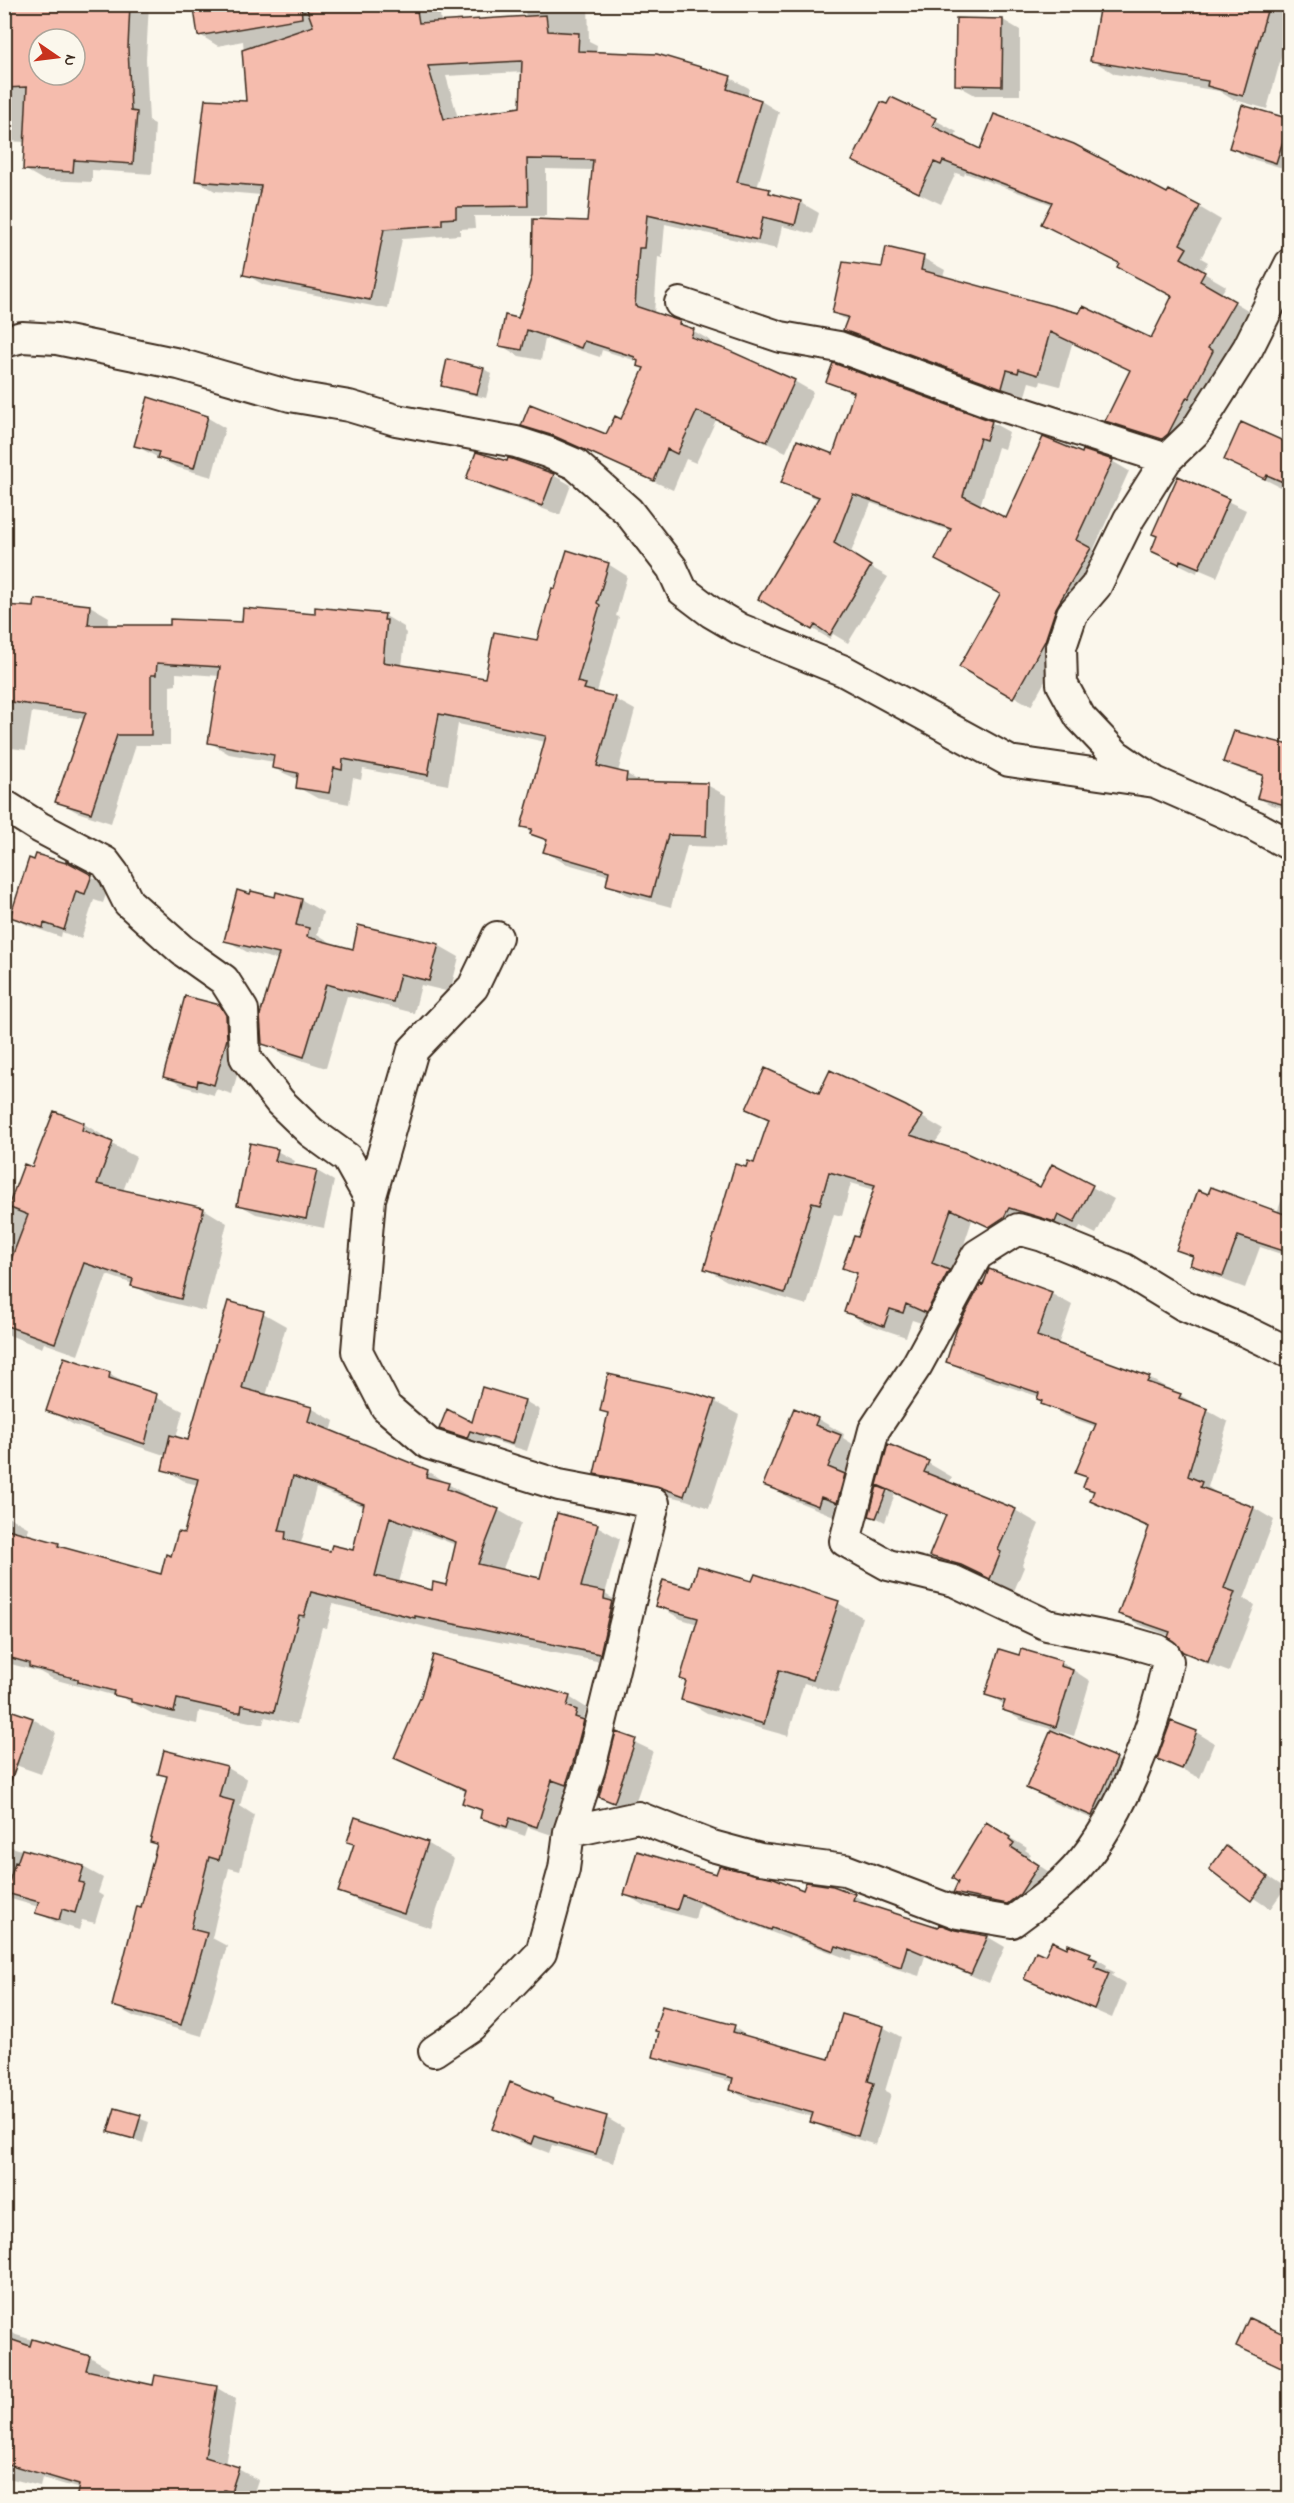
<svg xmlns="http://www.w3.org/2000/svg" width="1294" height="2503" font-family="'Indie Flower',sans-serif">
<rect width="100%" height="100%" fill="#fbf7ec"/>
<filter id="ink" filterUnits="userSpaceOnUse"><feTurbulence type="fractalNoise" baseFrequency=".0167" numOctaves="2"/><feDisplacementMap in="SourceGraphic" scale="12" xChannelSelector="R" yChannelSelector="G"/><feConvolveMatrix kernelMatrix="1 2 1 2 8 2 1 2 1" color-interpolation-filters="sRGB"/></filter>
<g filter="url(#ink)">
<path fill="#0003" fill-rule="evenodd" d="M4 4H149L146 59 149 121 155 124 152 174 92 170V182L43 180 24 169 26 142 4 141ZM39 39H75V75H39Z
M205 4H439L441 23 526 18 524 4H588L589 41 597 45 596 53 656 56 730 78 749 88 747 97 761 101 779 112 757 188 800 202 819 213 813 234 782 226 777 249 665 224 662 258 658 257 654 314 680 323 711 341 710 345 794 381 813 392 786 452 716 420 696 463 686 459 673 490 574 446 542 436 523 425 607 436 622 421 645 369 638 365 640 362 602 350 600 357 545 339 541 360 519 356 500 345 589 222 593 170 546 169V216H474L475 228 460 229V235L402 239 388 309 264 285 245 274 261 195 215 191 197 181 248 102 243 41 218 46 200 35ZM523 72 522 108 458 118 446 76Z
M1202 4H1290V36H1287L1267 109 1232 99 1219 91 1115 74 1092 60Z
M1003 20 1020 30V95H975L957 85Z
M935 120 957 132 954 138 981 151 1168 195 1199 207 1221 220 1201 258 1208 262 1202 272 1226 286 1221 294 1256 315 1185 451 1129 433 1107 420 1131 371 1072 344 1060 386 1041 381 1040 385 1029 382 1024 399 867 342 845 330 848 321 833 312 883 269 923 258 945 270 943 277 1152 339 1174 296 1120 264 1053 205 965 173 964 176 956 173 941 204 876 173Z
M1289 120 1290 170 1248 158 1231 147Z
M484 369 492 374 486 398 451 390 443 385Z
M828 382 991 422 1009 432 1004 449 998 447 980 506 1007 520 1083 455 1112 461 1129 471 1093 551 1107 559 1062 651 1031 706 961 666 1001 594 937 560 951 531 871 503 850 555 888 577 848 643 833 634 830 639 760 598 819 500 783 482 834 456 855 395Z
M208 418 225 428 212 477 176 467 136 446Z
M1290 446V486L1286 490 1226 460Z
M553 475 571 485 560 515 486 488 468 478Z
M1179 478 1246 510 1217 577 1198 569 1197 573 1153 551Z
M608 564 627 576 616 616 619 617 597 692 615 699 635 710 618 772 627 774 642 783 707 785 727 796 725 847 687 846 671 907 627 895 608 884 610 876 564 863 545 852 547 842 522 826 546 742 458 724 448 785 363 769 361 780 353 778 349 804 317 798 297 787 299 780 273 768 274 762 229 754 209 742 220 676 176 673V685L170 686V745H136L111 823 77 812 57 801 85 719 32 712 26 750 4 747V607L35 609 90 606 109 617 108 626 243 623 316 615H384L404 627V631L406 633 402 666 486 680 538 642 556 590Z
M1290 747V816L1287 814 1289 809 1271 805 1259 798 1264 777 1237 768 1225 761Z
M91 876 109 886 103 903 94 900 81 939 62 932 61 937 29 926 11 916Z
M276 898 302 900 323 912 317 934 330 942 329 944 354 950 438 945 459 957 450 992 421 985 414 1013 347 996 326 1068 285 1055 263 1043 279 960 247 952 226 940Z
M219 1007 237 1017 244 1049 232 1094 216 1089 214 1095 182 1086 165 1076Z
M820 1095 905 1107 944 1130 934 1144 1041 1189 1053 1166 1114 1199 1096 1234 1080 1226 1077 1234 1030 1219 1012 1238 972 1220 954 1275 924 1324 912 1320 906 1337 867 1324 845 1312 858 1275 844 1267 859 1239 875 1190 851 1183 842 1216 834 1214 807 1305 727 1281 706 1269 747 1169 755 1165 770 1121 748 1108Z
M84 1124 107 1138 106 1141 136 1157 123 1191 204 1209 227 1223 205 1311 156 1299 133 1284 107 1275 78 1355 44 1343 42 1348 4 1333V1222L25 1166 33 1169Z
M277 1151 295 1161 293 1166 317 1171 334 1181 324 1228 256 1214 238 1204Z
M1285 1190 1290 1191V1257L1260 1247 1245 1288 1213 1276 1192 1264 1194 1258 1178 1249 1277 1213Z
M990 1271 1052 1294 1072 1305 1058 1345 1149 1378 1228 1422 1208 1487 1221 1496 1254 1508 1274 1520 1244 1599 1255 1605 1229 1672 1205 1663 1183 1650 1170 1636 1140 1625 1119 1613 1150 1529 1092 1500 1095 1492 1085 1486 1088 1478 1077 1472 1097 1427 1063 1415 1043 1403 1040 1397 968 1373 948 1361Z
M263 1313 286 1326 266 1396 311 1408 334 1421 331 1432 427 1471 471 1498V1500L498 1510 521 1523 502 1571 541 1580 597 1526 620 1539 605 1594 627 1607 622 1666 438 1630 333 1604 327 1628 322 1627 297 1724 265 1717 263 1724H259L199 1711 197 1724 155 1715 123 1698 53 1679 40 1672 4 1662V1514L29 1528 27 1535 59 1544 72 1552 162 1576 185 1535 198 1485 186 1482 164 1469 167 1456 74 1425 48 1410 65 1359 110 1374 183 1411 176 1438 189 1442ZM316 1488 365 1507 354 1552 332 1553 309 1547 301 1543ZM413 1529 456 1545 447 1587 433 1592 399 1583Z
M483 1388 525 1401 540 1410 527 1451 485 1438 482 1445 456 1437 441 1428 473 1425Z
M696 1395 715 1402 739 1415 709 1508 683 1499 620 1487 596 1473 610 1414 602 1410Z
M794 1410 818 1419 844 1434 843 1438 866 1452 844 1520 791 1499 765 1484Z
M928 1463 952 1477 949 1483 1015 1510 1039 1524 1022 1565 1024 1567 1014 1591 987 1578 955 1569 931 1556 947 1517 895 1494 885 1522 871 1515 878 1488 889 1492 890 1491 879 1485Z
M692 1590 838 1603 862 1617 838 1693 804 1683 788 1736 707 1713 683 1699 698 1624 681 1619 657 1605Z
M1020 1657 1061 1662 1090 1681 1074 1736 1021 1720 1004 1710 1005 1705 987 1694Z
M569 1697 587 1708 584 1716 594 1721 555 1836 528 1827 525 1836 499 1827 482 1817 483 1813 463 1802 467 1792 396 1757Z
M4 1710 33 1719 56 1733 41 1774 4 1761Z
M1052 1732 1117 1760 1143 1775 1119 1830 1054 1803 1028 1788Z
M1196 1732 1214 1743 1200 1778 1159 1758Z
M617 1734 653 1751 632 1812 600 1797Z
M226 1767 247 1779 240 1806 254 1815 240 1871 229 1868 216 1920 212 1938 227 1946 202 2036 135 2017 114 2006 158 1845 152 1841 168 1778 160 1773Z
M1004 1834 1027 1848 1025 1850 1031 1854 1028 1858 1055 1876 1026 1913 972 1902 955 1892Z
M349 1841 427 1843 454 1859 431 1928 366 1906 340 1891 355 1845Z
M4 1845 83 1867 103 1878 98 1893 103 1896 95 1923 82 1920 79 1930 57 1923 37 1912 39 1907 4 1897Z
M1226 1848 1285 1888 1270 1909 1211 1869Z
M717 1876 804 1892 833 1887 855 1896 872 1906 871 1907 939 1929 988 1937 1005 1947 989 1983 925 1956 919 1976 853 1955 851 1960 790 1937 789 1939 699 1904 695 1919 643 1905 626 1895Z
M1068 1950 1090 1955 1107 1965 1106 1968 1114 1972 1112 1976 1126 1984 1112 2018 1043 1988 1026 1978 1046 1957Z
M4 1953 10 1958 4 1963Z
M734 2027 751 2039 830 2060 883 2027 901 2037 885 2091 891 2094 876 2145 830 2131 812 2121 813 2117 749 2100 731 2090 733 2082 672 2066 654 2056Z
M511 2084 607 2118 624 2128 614 2163 552 2145 549 2153 512 2139 494 2129Z
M116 2110 149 2122 143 2143 110 2131Z
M4 2327 16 2335 90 2357 109 2368 107 2376 154 2387 217 2388 236 2399 225 2465 238 2469 258 2480 252 2498H78L80 2489 42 2478 40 2486 4 2477Z
M1290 2339V2371L1238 2346Z"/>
<path fill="#f5bcad" stroke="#3b2a1e" stroke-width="1.5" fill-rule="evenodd" d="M9 4H130L128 48 131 111 137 112 133 164 74 160 73 172 23 170 27 87 4 88V38H8ZM39 39H75V75H39Z
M204 4H301L302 18 198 36 194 9 204 8Z
M305 4H416L419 23 546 15 548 31 579 33 578 51 657 54 731 76 727 89 761 100 737 182 770 189 769 193 801 201 795 225 763 217 758 240 647 215 644 248H639L635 306 680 321 679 324 694 329 691 337 728 350 795 380 767 442 697 411 677 454 667 449 654 481 554 436 521 426 530 404 606 434 615 416 621 419 644 368 637 366 638 361 634 359 635 357 584 341 581 348 527 330 522 350 499 346 505 315 518 318 532 276 533 219 587 221 593 160 527 159 528 206 456 207V218L442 219V225L384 229 370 300 243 275 261 186 195 181 205 99 246 101 242 50 313 26ZM522 61 520 107 444 119 428 66Z
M1100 4H1269L1243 96 1207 86 1208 81 1090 61Z
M956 18 1003 19 1002 86 955 85Z
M891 97 936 118 932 126 980 149 994 114 1074 144 1167 193 1169 190 1200 206 1180 244 1187 248 1181 258 1205 272 1200 281 1235 301 1208 348 1213 351 1189 398 1187 397 1168 434 1162 439 1105 421 1130 370 1050 332 1038 375 1019 369 1018 373 1007 370 1002 388 843 330 848 317 832 313 843 262 882 267 886 247 924 256 921 270 1079 313 1083 306 1151 338 1172 296 1117 267 1119 263 1041 224 1052 202 943 161 941 165 934 162 919 193 852 161 881 102 887 104Z
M1242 105 1290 119 1276 163 1229 148Z
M447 359 484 368 477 394 441 386Z
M833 363 992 421 986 440 980 438 963 496 1006 518 1043 437 1082 453 1083 450 1113 460 1076 540 1091 548 1056 608 1045 641 1013 698 959 667 1000 594 935 560 951 529 853 494 834 543 871 566 830 635 815 625 812 630 758 599 819 497 781 483 797 440 833 454 854 392 826 382Z
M148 397 208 416 194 468 157 458 159 452 134 446Z
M1241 422 1290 444V485L1267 475 1265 479 1224 460Z
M476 452 507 461 508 458 512 459 554 474 542 506 466 479Z
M1178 476 1229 499 1199 568 1180 560 1179 564 1151 551 1157 536 1152 534Z
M567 550 609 563 597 603 600 605 577 682 586 684 584 689 616 697 597 766 627 773 626 781 708 783 706 836 668 835 651 897 606 885 609 871 543 852 547 840 530 834 532 829 521 827 546 736 439 714 428 775 343 759 342 770 334 768 329 793 296 788 298 773 272 768 274 755 208 743 220 667 157 663 156 675H151V735H117L91 813 55 802 86 712 4 701V605L34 607 35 599 90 605 88 625H170V619L242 622 243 608 315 614V607L385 614 384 620H387L383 662 485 678 494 632 537 640 552 588 555 589Z
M1234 731 1290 745V806L1257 798 1263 775 1223 762Z
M36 854 66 863V861L92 875 85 894 76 891 64 930 44 923 43 928 10 917 29 858 34 860Z
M237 890 250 894 251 891 275 897 276 892 302 899 296 925 309 928 307 937 353 949 358 925 439 944 429 981 400 974 393 1002 326 984 304 1057 262 1044 260 1015 279 954 224 941Z
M185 996 220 1005 226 1015 227 1039 214 1085 198 1080 197 1086 163 1077Z
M765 1068 819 1093 830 1070 906 1106 923 1116 910 1135 964 1152 1040 1187 1052 1164 1093 1185 1074 1223 1058 1215 1055 1222 1009 1208 1004 1217 989 1227 951 1209 932 1263 949 1270 926 1313 906 1304 903 1313 890 1309 884 1326 844 1312 857 1273 842 1268 854 1236 858 1237 875 1185 829 1172 820 1204 812 1202 785 1293 704 1269 735 1164 746 1167 748 1161 754 1163 769 1119 746 1109Z
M54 1111 84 1123 82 1130 113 1142 97 1184 204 1208 181 1299 131 1286 133 1279 84 1263 55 1343 4 1325V1278L28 1215 8 1207 24 1164 32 1167Z
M250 1143 278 1149 275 1161 317 1170 306 1219 237 1205Z
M1211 1187 1290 1216V1253L1238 1236 1223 1276 1190 1265 1193 1256 1176 1250 1198 1190 1208 1194Z
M989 1269 1052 1292 1037 1336 1150 1377 1147 1382 1181 1394 1179 1398 1208 1409 1188 1476 1202 1482 1200 1487 1254 1507 1224 1588 1235 1592 1208 1662 1183 1652 1168 1637 1170 1632 1118 1614 1149 1527 1090 1501 1094 1491 1083 1487 1087 1477 1075 1473 1096 1424 1041 1404 1042 1401 1037 1399 1039 1393 946 1362 957 1328 981 1284 983 1285Z
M228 1301 264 1311 242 1388 312 1407 308 1421 428 1470 426 1477 449 1483 447 1489 499 1509 478 1564 540 1578 557 1513 598 1524 581 1587 605 1592 604 1599 612 1601 600 1654 415 1616V1618L311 1592 304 1616 299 1615 274 1712 242 1705 241 1712H235L177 1699 174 1712 131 1702V1699L113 1695 114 1691 78 1682V1679L29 1667V1663L4 1656V1528L59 1543 58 1546 161 1574 166 1554 171 1556 178 1532 184 1533 198 1479 162 1470 170 1435 188 1440ZM293 1476 364 1504 353 1550 332 1545 330 1551 285 1540 286 1532 279 1531ZM390 1517 456 1542 446 1585 433 1582 432 1590 375 1576Z
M64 1357 110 1372 109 1378 157 1394 145 1444 46 1411Z
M608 1374 697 1394 715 1400 684 1496 657 1486 594 1474 608 1413 600 1411Z
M482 1387 525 1400 512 1444 470 1431 467 1438 439 1429 447 1409 472 1422Z
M794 1408 818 1418 815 1425 841 1435 828 1467 845 1474 837 1503 821 1497 818 1506 763 1485Z
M888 1444 929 1461 924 1472 1016 1509 998 1550 1001 1552 990 1579 961 1565 929 1556 946 1515 877 1485Z
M877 1486 887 1490 876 1518 869 1516Z
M698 1566 752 1581 755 1574 839 1601 813 1680 779 1670 764 1724 681 1700 686 1681 680 1679 698 1618 655 1606 663 1580 691 1588Z
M999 1649 1019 1655 1021 1649 1062 1661 1060 1666 1073 1670 1056 1727 1002 1710 1005 1701 985 1695Z
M433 1655 570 1696 567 1706 577 1710 575 1717 584 1720 573 1763 566 1785 552 1780 537 1827 510 1818 507 1827 480 1818 482 1810 462 1803 466 1790 394 1758 421 1696Z
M4 1708 33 1718 8 1789 4 1788Z
M1171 1721 1197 1731 1182 1769 1157 1759Z
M1051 1730 1117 1758 1092 1816 1026 1788Z
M616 1732 636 1739 614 1803 599 1797Z
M164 1750 227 1766 219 1797 234 1801 219 1860 209 1857 196 1908 191 1929 207 1933 181 2025 112 2006 137 1906 141 1907 157 1844 150 1842 167 1776 158 1774Z
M355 1817 428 1842 404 1914 338 1892 354 1844 347 1842Z
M986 1822 1010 1837 1009 1839 1014 1843 1011 1847 1039 1865 1020 1894 1007 1904 953 1893 958 1882 952 1878Z
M1226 1846 1268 1877 1251 1901 1209 1869Z
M22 1849 84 1866 79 1882 84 1883 75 1913 62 1909 59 1920 35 1913 39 1902 6 1893 15 1862 17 1863Z
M637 1851 716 1874 719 1866 774 1878 803 1890 806 1882 833 1886 855 1894 853 1900 938 1927 939 1924 955 1930 988 1936 971 1974 907 1947 901 1967 836 1946 834 1951 772 1928 771 1930 682 1895 677 1910 624 1895Z
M1052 1941 1067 1948 1068 1944 1091 1953 1089 1957 1097 1960 1094 1967 1109 1973 1094 2009 1024 1979 1036 1951 1045 1955Z
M662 2006 735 2025 733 2032 829 2059 842 2014 884 2026 868 2081 874 2083 858 2136 810 2122 813 2113 730 2090 733 2078 653 2057 659 2032 655 2031Z
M510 2082 553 2099 552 2100 607 2116 596 2154 534 2136 531 2144 492 2129Z
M115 2108 141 2115 134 2139 108 2132Z
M1249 2318 1290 2337V2371L1236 2346Z
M4 2337 30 2346 32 2339 90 2356 86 2370 153 2385 155 2375 217 2386 205 2457 239 2467 231 2492 224 2490 222 2499H76L79 2485 4 2463Z"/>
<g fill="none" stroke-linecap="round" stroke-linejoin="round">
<defs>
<path id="minor" d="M1290 264 1248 348 1195 432 1167 459 1129 519 1096 586 1072 614 1061 647 1062 684 1080 717 1116 755 1155 782 1255 826 1290 845
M680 303 781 337 839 347 993 403 1167 459
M4 342 22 337 57 339 179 364 290 396 349 406 396 420 516 442 547 452 575 464 628 511 672 568 682 590 711 612 740 629 844 671 1009 761 1155 782
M4 805 39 827 105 862 114 874 128 902 183 951 224 980 243 1010 245 1057 280 1102 311 1132 347 1158 370 1199 357 1351 386 1407 429 1444 559 1485 654 1503 590 1768 569 1832 638 1817 712 1846 760 1859 845 1870 958 1913 1012 1922C1030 1908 1050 1895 1066 1879 1119 1828 1154 1731 1168 1661L1165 1655 1157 1650 1126 1641 1047 1625 954 1581 888 1565 845 1541 874 1430 917 1365 977 1255 1018 1229 1043 1236 1124 1269 1183 1305 1245 1331 1290 1353
M370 1199 413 1050 473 987 497 937
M434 2051 471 2026 541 1953 564 1869 569 1832"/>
</defs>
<use href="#minor" stroke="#3b2a1e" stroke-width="34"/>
<use href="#minor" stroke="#fbf7ec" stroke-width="30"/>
</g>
</g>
<rect width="1294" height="2503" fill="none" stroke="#fbf7ec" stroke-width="24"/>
<rect x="12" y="12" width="1270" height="2479" fill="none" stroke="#3b2a1e" stroke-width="2" filter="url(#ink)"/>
<g transform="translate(57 57) rotate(104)"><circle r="28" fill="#fbf7ec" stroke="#aea59a" stroke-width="1.5"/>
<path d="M0-4.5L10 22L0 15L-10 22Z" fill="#c8321e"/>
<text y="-9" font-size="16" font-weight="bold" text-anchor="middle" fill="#3b2a1e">N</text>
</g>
</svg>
